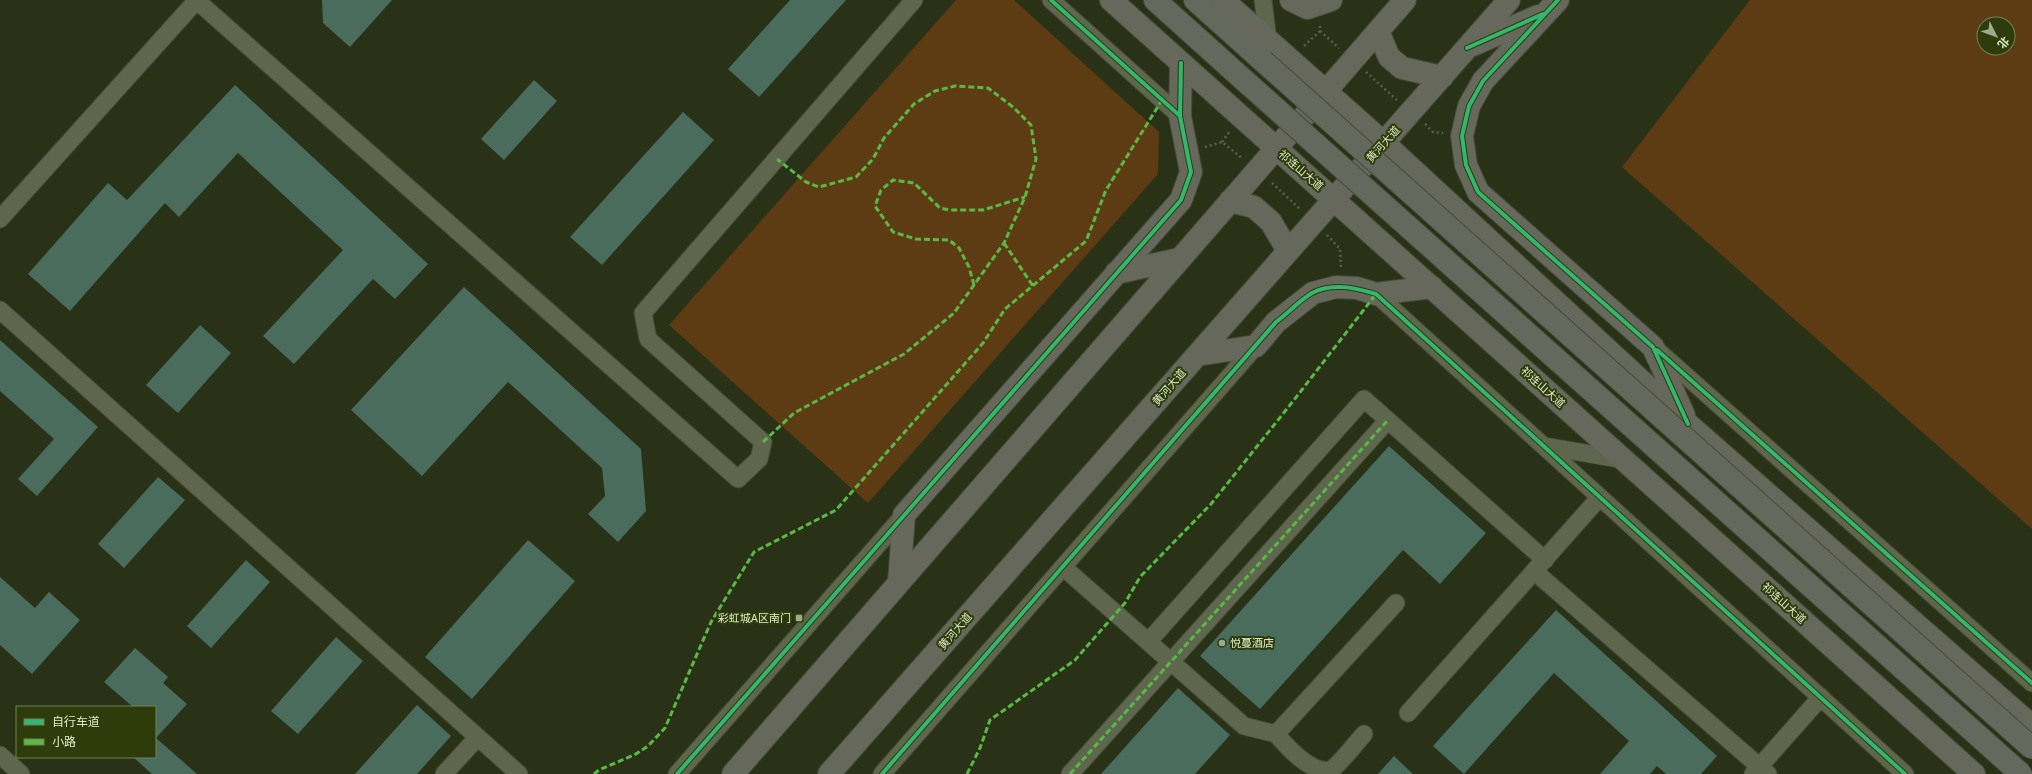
<svg xmlns="http://www.w3.org/2000/svg" width="2032" height="774" font-family="Roboto,'Noto Sans SC',sans-serif">
<rect width="100%" height="100%" fill="#293116"/>
<path fill="#5e3c13" fill-rule="evenodd" d="M956 0H1014L1159 132 1158 174 868 503 669 325Z
M1750 0H2032V529L1622 167ZM1984 24H2008V48H1984Z"/>
<path fill="#496c5d" d="M322 0H392L350 47 323 23Z
M790 0H846L759 97 728 69Z
M534 80 557 101 504 160 481 139Z
M235 85 428 264 395 299 373 279 294 364 263 336 343 250 238 153 179 217 165 203 70 311 28 274 108 183 127 200Z
M683 112 714 140 602 265 570 237Z
M464 287 641 449 646 511 618 542 588 514 605 496 602 468 508 382 422 476 351 410Z
M200 325 231 353 178 413 146 385Z
M0 340 98 427 37 496 18 479 54 439 0 391Z
M1389 446 1486 533 1440 584 1403 550 1260 709 1200 656Z
M158 477 185 500 124 568 98 544Z
M528 540 575 581 472 699 425 657Z
M246 560 270 582 211 648 187 626Z
M0 577 35 608 49 592 80 620 32 674 0 645Z
M1556 610 1717 756 1701 774H1666L1657 766 1650 774H1600L1629 741 1554 673 1464 774 1433 746Z
M336 637 363 661 298 734 271 711Z
M135 648 168 677 163 683 187 704 156 738 197 774H152L133 757H155V707H133L104 682Z
M1178 688 1230 735 1195 774H1101Z
M417 705 451 736 417 774H355Z
M1394 756 1413 774H1378Z"/>
<g fill="none" stroke-linecap="round" stroke-linejoin="round">
<defs>
<path id="minor" d="M196 0 738 479 759 459 763 442 648 339 643 313 914 0
M1051 0 1180 116
M1263 0 1268 40
M0 219 197 0
M1376 294 1905 774
M0 310 519 774
M1657 350 2032 683
M1544 446 1625 460
M1063 567 1244 726 1276 734 1396 603
M1534 571 1768 774
M1148 642 1364 399 1545 560
M1408 713 1600 497
M1276 734C1287 747 1311 774 1331 770 1340 764 1356 743 1364 734
M0 755 21 774
M444 774 477 738
M677 774 904 515
M882 774 1256 346
M1070 774 1388 420
M1753 774 1821 697"/>
<path id="major" d="M1111 0 1974 774
M1223 0 1384 143 1688 424 2032 726
M1291 0 1307 8 1331 0
M1558 0 1483 81 1469 106 1462 136 1466 165 1478 192 1653 347 1684 415
M1378 31 1389 57 1402 68 1442 77
M1473 45 1538 16
M1230 201 1254 207 1271 222 1288 251
M1116 273 1179 259
M1197 355 1256 346 1276 322 1313 293 1336 287 1357 288 1376 294 1432 287
M899 582 904 515 1181 200 1191 172 1180 116 1181 63
M733 774 1405 0
M829 774 1509 0"/>
<path id="highway" d="M1155 0 1245 81
M1195 0 1263 61"/>
</defs>
<use href="#minor" stroke="#444b35" stroke-width="19"/>
<use href="#major" stroke="#444b35" stroke-width="24"/>
<use href="#highway" stroke="#444b35" stroke-width="24"/>
<path stroke="#5b614d" stroke-width="2.5" stroke-dasharray="2 3" stroke-linecap="butt" d="M1320 31 1339 48
M1304 46 1320 31V24
M1366 72 1397 100
M1425 124 1433 132 1443 133
M1222 142 1230 131
M1205 147 1222 142 1243 159
M1272 183 1300 209
M1327 235 1340 249 1341 269"/>
<use href="#minor" stroke="#5e664e" stroke-width="17"/>
<use href="#major" stroke="#65685b" stroke-width="22"/>
<use href="#highway" stroke="#65685d" stroke-width="22"/>
<defs>
<path id="highway-bridge" d="M1263 61 2032 748
M1245 81 2021 774"/>
</defs>
<use href="#highway-bridge" stroke="#444b35" stroke-width="24" stroke-linecap="butt"/>
<use href="#highway-bridge" stroke="#65685d" stroke-width="22"/>
<path stroke="#58b947" stroke-width="3" stroke-dasharray="6 3" stroke-linecap="butt" d="M1004 243 1033 286
M974 285 969 267 959 248 949 240 916 239 893 232 875 206 881 190 893 180 914 183 940 208 949 210H983L1025 197
M763 442 794 413 904 354 954 313 1004 243 1025 197 1036 159 1031 125 1013 107 988 88 955 86 935 91 914 104 884 138 873 159 856 177 819 187 806 182 777 159
M594 774 599 770 636 754 648 746 665 728 711 622 754 552 836 510 983 343 1005 309 1086 241 1106 190 1162 100
M967 774 980 748 990 720 1075 660 1125 603 1140 577 1211 504 1294 400 1376 294
M1070 774 1388 420"/>
<defs>
<path id="cycleway" d="M1051 0 1180 116
M1558 0 1483 81 1469 106 1462 136 1466 165 1478 192 1653 347 1688 424
M1467 48 1543 14
M1657 350 2032 683
M677 774 1181 200 1191 172 1180 116 1181 63
M882 774 1276 322C1288 313 1300 300 1312 293 1332 282 1356 288 1376 294L1905 774"/>
</defs>
<use href="#cycleway" stroke="#2e3c0b" stroke-width="6"/>
<use href="#cycleway" stroke="#33b770" stroke-width="4"/>
</g>
<g fill="#9faa8b" stroke="#2e3c0b" stroke-width="1.5">
<rect x="795" y="614" width="8" height="8" rx="2"/>
<circle cx="1222" cy="643" r="4"/>
</g>
<g text-anchor="middle" stroke-width="4" stroke-linejoin="round" paint-order="stroke">
<g font-size="11" fill="#deebca" stroke="#2e3c0b">
<text transform="translate(1383 144) rotate(-48)" y="4">黄河大道</text>
<text transform="translate(1301 170) rotate(41)" y="4">祁连山大道</text>
<text transform="translate(1169 387) rotate(-49)" y="4">黄河大道</text>
<text transform="translate(1543 387) rotate(42)" y="4">祁连山大道</text>
<text transform="translate(1784 603) rotate(42)" y="4">祁连山大道</text>
<text transform="translate(955 631) rotate(-49)" y="4">黄河大道</text>
</g>
<g font-size="11" fill="#deebca" stroke="#2e3c0b" text-anchor="end">
<text x="791" y="622">彩虹城A区南门</text>
<text x="1230" y="647" text-anchor="start">悦蔓酒店</text>
</g>
</g>
<rect x="16" y="706" width="140" height="52" fill="#2e3c0b" stroke="#748257"/>
<rect x="24" y="719" width="20" height="6" fill="#33b770" stroke="#748257"/>
<text x="52" y="726" font-size="12" fill="#deebca">自行车道</text>
<rect x="24" y="739" width="20" height="6" fill="#58b947" stroke="#748257"/>
<text x="52" y="746" font-size="12" fill="#deebca">小路</text>
<g transform="translate(1996 36) rotate(132)"><circle r="19" fill="#2e3c0b" stroke="#748257"/>
<path d="M0-3L7 15L0 10L-7 15Z" fill="#9faa8b"/>
<text y="-6" font-size="11" font-weight="bold" text-anchor="middle" fill="#deebca">北</text>
</g>
</svg>
